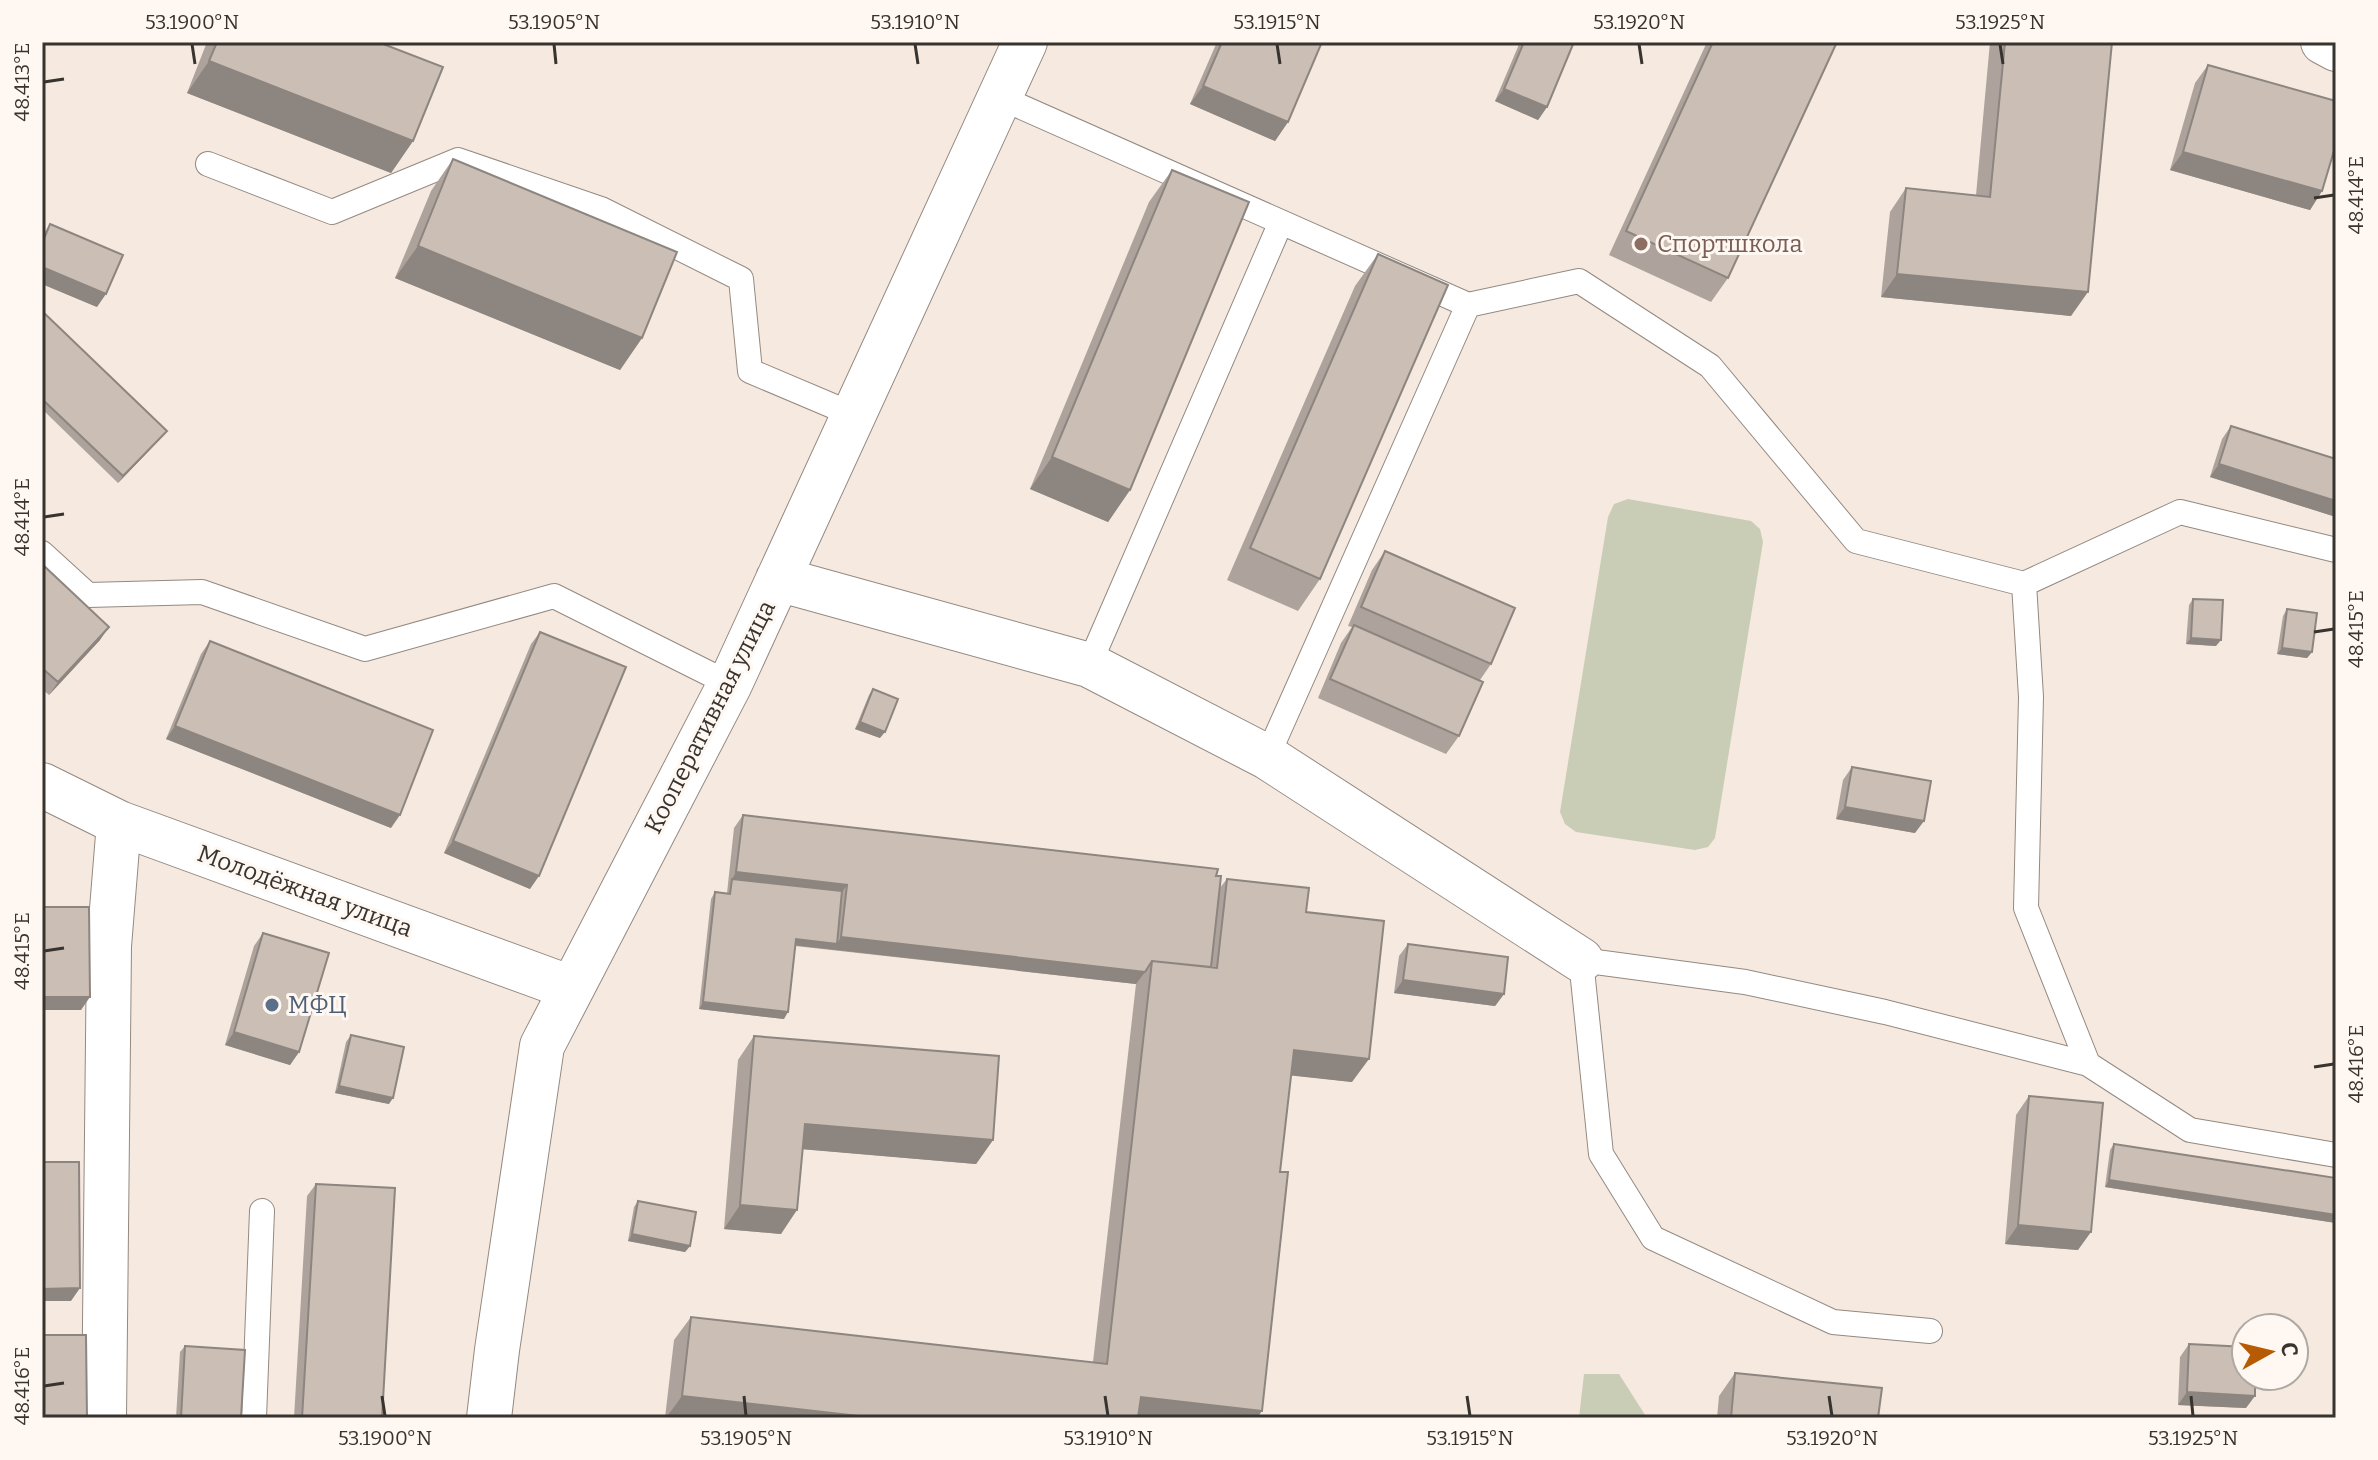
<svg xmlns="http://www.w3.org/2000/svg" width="2378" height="1460" font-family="Bitter,serif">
<rect width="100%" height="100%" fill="#f5e9e0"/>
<path fill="#cacdb5" d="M1628 499 1751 521 1760 529 1763 542 1715 838 1708 847 1695 850 1576 832 1565 824 1560 812 1608 517 1614 504Z
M1584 1374H1619L1647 1418H1579Z"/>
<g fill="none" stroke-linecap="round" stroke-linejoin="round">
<defs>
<path id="service" d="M999 97 1468 305 1579 281 1710 366 1856 541 2024 584 2180 512 2336 550
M208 164 332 212 458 160 601 209 741 279 750 371 854 415
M42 553 88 595 202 592 365 649 554 596 730 684
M2024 584 2031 697 2026 908 2088 1064 2190 1130 2336 1155
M1089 665 1281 222
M1267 757 1468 305
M1930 1331 1833 1322 1653 1238 1601 1154 1581 960 1745 982 1885 1012 2088 1064
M254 1418 262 1211"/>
<path id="minor" d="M2323 42 2336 49
M778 579 1089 665 1267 757 1581 960
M42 785 119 823 571 988
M104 1418 109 946 119 823
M489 1418 497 1350 542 1046 730 684 1025 42"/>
</defs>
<use href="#service" stroke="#948980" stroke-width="26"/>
<use href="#minor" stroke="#948980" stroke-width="46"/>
<use href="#service" stroke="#fff" stroke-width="24"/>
<use href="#minor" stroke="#fff" stroke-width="44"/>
</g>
<path fill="#aea39c" d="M207 42H378L413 141 391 173 187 93Z
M1217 42H1322L1288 122 1275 141 1190 104Z
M1520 42H1574L1547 107 1538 120 1495 101Z
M1707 42H1837L1728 278 1711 302 1609 255Z
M1990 42H2112L2071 316 1881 297 1890 212 1906 188 1976 195Z
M2208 65 2322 191 2310 210 2170 170 2195 83Z
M453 159 642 338 620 370 395 278 431 191Z
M1172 170 1130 490 1108 522 1030 489 1149 202Z
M50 224 97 307 42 284V236Z
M1378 254 1320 579 1298 611 1227 580 1355 286Z
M42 311 167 431 162 437 118 483 42 409Z
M2231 426 2336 459V517L2210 477 2222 439Z
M1385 551 1491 664 1480 680 1459 736 1446 754 1318 698 1341 643 1352 627 1348 626 1372 570Z
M42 564 100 640 49 695 42 689Z
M2193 599 2216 646 2186 644 2189 605Z
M2287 609 2312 652 2307 658 2277 654 2283 616Z
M540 632 530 889 444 853 531 644Z
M210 641 391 828 166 739 201 654Z
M873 689 880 738 855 729 869 695Z
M1852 767 1915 833 1836 819 1843 780Z
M743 815 1216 876 1219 889 1227 879 1306 912 1352 1082 1291 1075 1280 1172 1257 1418H665L674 1340 691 1317 1093 1362 1136 984 795 946 784 1019 699 1009 711 899 715 892 727 893 734 828Z
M263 933 299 1052 290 1065 225 1045 254 946Z
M1408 944 1504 994 1495 1006 1394 993 1399 956Z
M351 1035 389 1104 335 1093 346 1042Z
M754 1036 993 1140 976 1164 803 1149 781 1234 724 1229 738 1060Z
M2029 1096 2078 1250 2005 1244 2016 1115Z
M2114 1144 2336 1178V1223L2105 1187 2110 1150Z
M316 1184 382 1418H294L307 1196Z
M638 1201 690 1246 685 1252 628 1241 634 1207Z
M2189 1344 2246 1408 2178 1405 2180 1357Z
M185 1346 241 1418H176L180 1352Z
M1735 1373 1878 1418H1717L1719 1396Z"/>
<path fill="#8d857f" d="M209 61 413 141 391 173 187 93Z
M1203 86 1288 122 1275 141 1190 104Z
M1504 89 1547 107 1538 120 1495 101Z
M2183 152 2322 191 2310 210 2170 170Z
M418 246 642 338 620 370 395 278Z
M42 267 106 294 97 307 42 284Z
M1897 274 2088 292 2071 316 1881 297Z
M167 431 162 437 118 483 123 476Z
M1052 457 1130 490 1108 522 1030 489Z
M2219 464 2336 501V517L2210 477Z
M109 627 100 640 49 695 58 682Z
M2191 638 2221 640 2216 646 2186 644Z
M2282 648 2312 652 2307 658 2277 654Z
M860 722 885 732 880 738 855 729Z
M175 726 400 815 391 828 166 739Z
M1845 807 1924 821 1915 833 1836 819Z
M453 841 539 876 530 889 444 853Z
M736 872 847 885 838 898 732 879Z
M841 937 1145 972 1136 984 792 945 796 939 837 944Z
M1403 980 1504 994 1495 1006 1394 993Z
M42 997H90L81 1010H42Z
M703 1002 788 1012 784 1019 699 1009Z
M234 1032 299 1052 290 1065 225 1045Z
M1294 1050 1369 1059 1352 1082 1277 1074Z
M339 1086 393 1098 389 1104 335 1093Z
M805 1124 993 1140 976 1164 788 1148Z
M2109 1180 2336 1215V1223L2105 1187Z
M740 1205 797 1210 781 1234 724 1229Z
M2018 1225 2091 1232 2078 1250 2005 1244Z
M632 1234 690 1246 685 1252 628 1241Z
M80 1288 71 1301H42V1289Z
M2187 1392 2255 1396 2246 1408 2178 1405Z
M682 1396 876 1418H666Z
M1141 1397 1262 1411 1257 1418H1126Z"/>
<path fill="#cabeb5" stroke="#8d857f" stroke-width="2" d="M217 42H378L443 67 413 141 209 61Z
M1222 42H1322L1288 122 1203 86Z
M1524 42H1574L1547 107 1504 89Z
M1713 42H1837L1728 278 1626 231Z
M2005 42H2112L2088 292 1897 274 1906 188 1990 197Z
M2208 65 2336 101V144L2322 191 2183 152Z
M453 159 677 252 642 338 418 246Z
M1172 170 1249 202 1130 490 1052 457Z
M50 224 123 255 106 294 42 267V244Z
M1378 254 1448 285 1320 579 1250 548Z
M42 311 167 431 123 476 42 399Z
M2231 426 2336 459V501L2219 464Z
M1385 551 1515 608 1491 664 1361 607Z
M42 564 109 627 58 682 42 668Z
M2193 599 2223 600 2221 640 2191 638Z
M2287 609 2317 613 2312 652 2282 648Z
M1354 625 1483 682 1459 736 1330 679Z
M540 632 626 667 539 876 453 841Z
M210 641 433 730 400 815 175 726Z
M873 689 898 699 885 732 860 722Z
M1852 767 1931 781 1924 821 1845 807Z
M743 815 1218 869 1216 876H1221L1211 967 1152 961 1145 972 841 937 847 885 736 872Z
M732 879 842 891 837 944 796 939 788 1012 703 1002 715 892 730 894Z
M1227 879 1309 888 1306 912 1384 921 1369 1059 1294 1050 1280 1172H1288L1262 1411 1141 1397 1138 1418H876L682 1396 691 1317 1107 1364 1152 961 1217 968Z
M42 907H89L90 997H42Z
M263 933 329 953 299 1052 234 1032Z
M1408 944 1508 957 1504 994 1403 980Z
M351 1035 404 1047 393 1098 339 1086Z
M754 1036 999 1056 993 1140 805 1124 797 1210 740 1205Z
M2029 1096 2103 1103 2091 1232 2018 1225Z
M2114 1144 2336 1178V1215L2109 1180Z
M42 1162H79L80 1288 42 1289Z
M316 1184 395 1188 382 1418H302Z
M638 1201 696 1212 690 1246 632 1234Z
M42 1335H86L87 1418H42Z
M2189 1344 2246 1347V1376H2255V1396L2187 1392Z
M185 1346 245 1350 241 1418H181Z
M1735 1373 1882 1388 1878 1418H1731Z"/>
<path fill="none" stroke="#37332f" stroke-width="3" d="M192 44 195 64M554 44 556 64M915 44 918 64M1277 44 1280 64M1639 44 1642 64M2000 44 2003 64M44 82 64 79M2314 198 2334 195M44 517 64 514M2314 632 2334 629M44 951 64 948M2314 1067 2334 1064M44 1386 64 1383M382 1396 385 1416M744 1396 746 1416M1105 1396 1108 1416M1467 1396 1470 1416M1829 1396 1832 1416M2191 1396 2193 1416"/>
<circle fill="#8d6e63" stroke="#fff7f1" stroke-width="3" cx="1641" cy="244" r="8"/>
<circle fill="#5c6f8a" stroke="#fff7f1" stroke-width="3" cx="272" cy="1005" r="8"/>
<g text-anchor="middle" stroke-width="6" stroke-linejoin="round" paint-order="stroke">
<g font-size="24" fill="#785e54" stroke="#fff7f1" text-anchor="start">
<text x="1657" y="252">Спортшкола</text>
</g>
<g font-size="24" fill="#37332f" stroke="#fff7f1">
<text transform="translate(710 717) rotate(-63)" y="8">Кооперативная улица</text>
<text transform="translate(305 891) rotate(20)" y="8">Молодёжная улица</text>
</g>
<g font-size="24" fill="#4e5e75" stroke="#fff7f1" text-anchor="start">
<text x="288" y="1013">МФЦ</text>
</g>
</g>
<rect width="2378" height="1460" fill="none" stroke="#fff7f1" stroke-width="88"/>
<g transform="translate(2270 1352) rotate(82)"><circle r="38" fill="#fff7f1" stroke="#afa9a3" stroke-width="2"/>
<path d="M0-6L14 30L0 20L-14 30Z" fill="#b65a03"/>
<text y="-12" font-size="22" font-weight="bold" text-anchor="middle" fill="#37332f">С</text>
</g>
<rect x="44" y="44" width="2290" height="1372" fill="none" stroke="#37332f" stroke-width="3"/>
<g font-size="20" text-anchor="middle" fill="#37332f">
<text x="192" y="29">53.1900°N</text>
<text x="554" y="29">53.1905°N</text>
<text x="915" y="29">53.1910°N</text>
<text x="1277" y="29">53.1915°N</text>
<text x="1639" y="29">53.1920°N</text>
<text x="2000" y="29">53.1925°N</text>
<text transform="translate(22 82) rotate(-90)" y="7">48.413°E</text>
<text transform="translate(2356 195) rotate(-90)" y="7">48.414°E</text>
<text transform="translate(22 517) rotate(-90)" y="7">48.414°E</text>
<text transform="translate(2356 629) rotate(-90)" y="7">48.415°E</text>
<text transform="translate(22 951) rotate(-90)" y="7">48.415°E</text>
<text transform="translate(2356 1064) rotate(-90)" y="7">48.416°E</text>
<text transform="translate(22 1386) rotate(-90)" y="7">48.416°E</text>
<text x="385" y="1445">53.1900°N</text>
<text x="746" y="1445">53.1905°N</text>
<text x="1108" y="1445">53.1910°N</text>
<text x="1470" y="1445">53.1915°N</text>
<text x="1832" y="1445">53.1920°N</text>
<text x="2193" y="1445">53.1925°N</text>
</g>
</svg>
